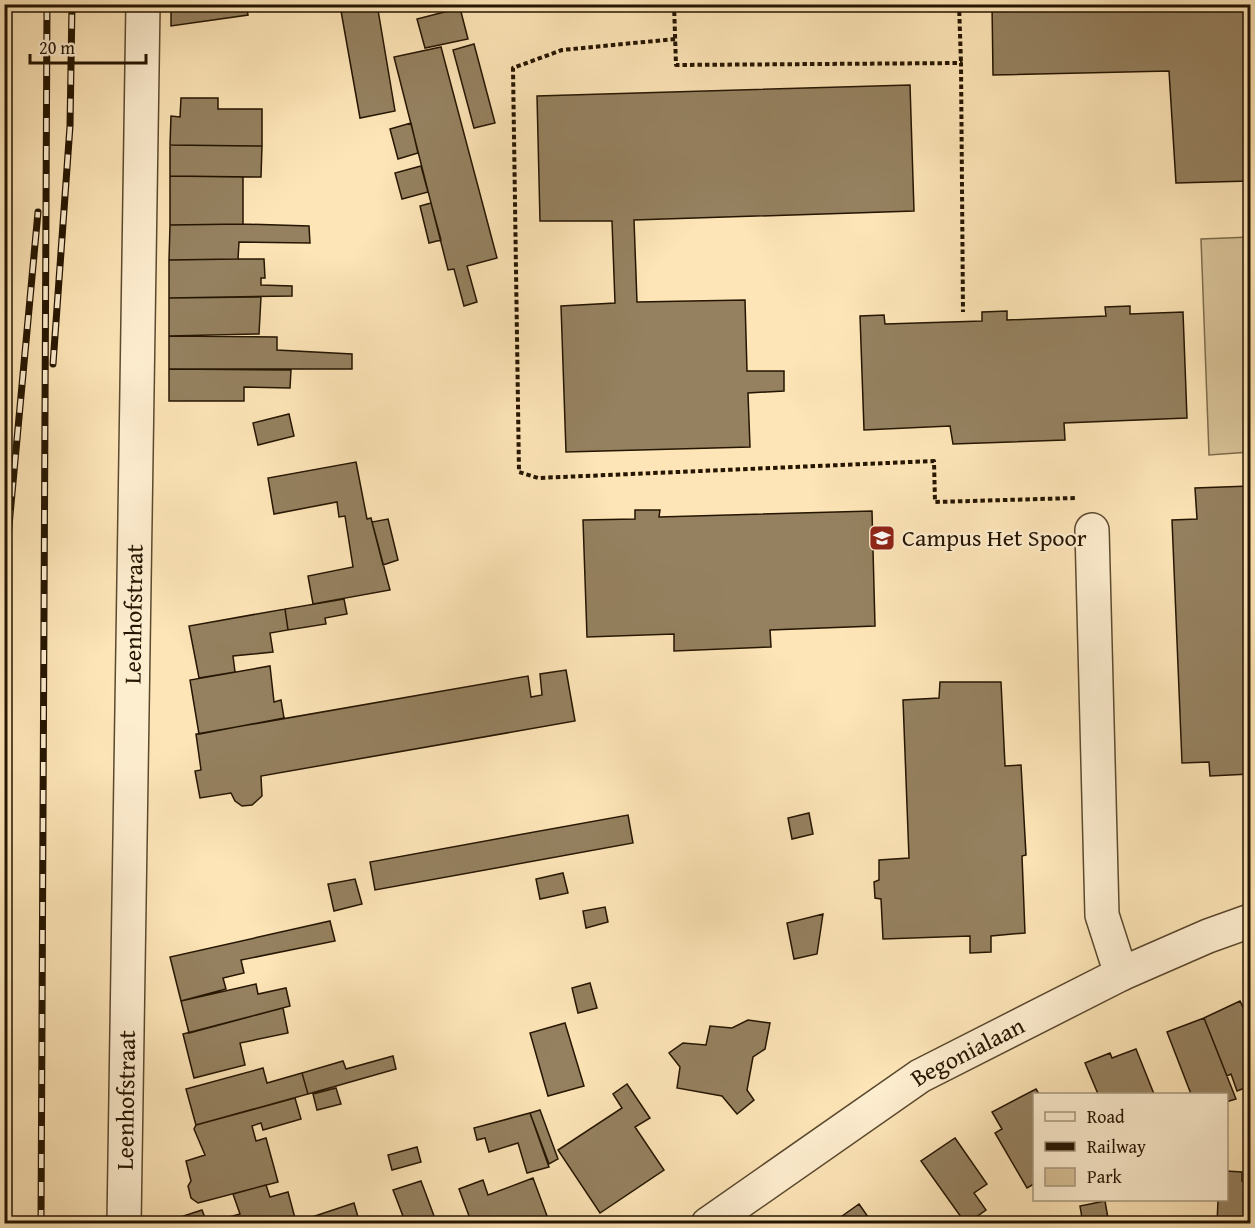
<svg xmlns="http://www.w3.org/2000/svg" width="1255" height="1228" font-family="'Gentium Book Plus',serif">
<rect width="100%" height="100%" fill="#fde5b7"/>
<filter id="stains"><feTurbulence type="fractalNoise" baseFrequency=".00333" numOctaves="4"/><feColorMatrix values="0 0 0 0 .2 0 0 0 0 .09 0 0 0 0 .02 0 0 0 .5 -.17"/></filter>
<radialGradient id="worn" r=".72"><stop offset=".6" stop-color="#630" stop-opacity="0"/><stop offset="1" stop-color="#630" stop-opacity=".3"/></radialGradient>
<path fill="#d8c298" stroke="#7e6c4c" stroke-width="1.5" d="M1250 237V452L1209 455 1201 239Z"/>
<path fill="#958160" stroke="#251501" stroke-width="1.5" d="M171 4H246L248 15 171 26Z
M377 4 395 111 360 118 341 11Z
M992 4H1250V181L1176 183 1169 71 993 75Z
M460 8 468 39 425 48 417 19Z
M474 44 495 123 474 128 453 50Z
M441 47 497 258 467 266 477 302 464 306 454 269 448 270 394 57Z
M910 85 914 211 634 220 637 302 745 300 747 371H784V391L748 393 750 447 566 452 561 306 615 303 612 221H540L537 96Z
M181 98H218V109H262V146L170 145 171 116 180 117Z
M411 123 418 153 398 159 390 129Z
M170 145 262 146 261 177 170 176Z
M421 166 428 192 402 199 395 173Z
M170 176 243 177V224L170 225Z
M431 203 441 240 429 243 420 206Z
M243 224 309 226 310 243 239 242 238 259 169 260 170 225Z
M238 259H264L265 278H261V285L292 286V296L169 298V260Z
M261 297 259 334 169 336V298Z
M1130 306V314L1183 312 1187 418 1064 423 1065 440 953 444 950 426 864 430 860 316 884 315 885 324 982 321V312L1007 311V320L1106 316 1105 307Z
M169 336 277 337V350L352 354V369H169Z
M169 369 291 370 290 388 244 387V401H169Z
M289 414 294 436 258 445 253 423Z
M356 462 367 519 371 518 390 590 313 604 308 576 353 567 345 516 339 517 337 502 274 514 268 478Z
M1250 486V774L1210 776 1209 762 1182 763 1172 520 1197 519 1195 488Z
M635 510H660L659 517 872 511 875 626 770 630 771 647 674 651V634L587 637 583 520 635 519Z
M388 519 398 560 383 565 372 522Z
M344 599 347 614 325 618 326 624 288 630 285 609Z
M285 609 288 630 270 633 273 652 233 656 235 672 199 678 189 626Z
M270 666 274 702 281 700 284 718 199 734 190 680Z
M566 670 575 721 261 776 262 796 252 805 242 806 235 801 231 793 200 798 195 771 201 770 196 734 528 676 531 697 542 695 540 674Z
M940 682H1001L1005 766 1021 765 1026 855 1022 856 1025 933 991 936V952L970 953V936L883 939 881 899 875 898 874 882 879 880V860L909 858 903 700 939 698Z
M809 813 813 834 792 839 788 818Z
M628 815 633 843 375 890 370 862Z
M563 873 568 893 540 899 536 879Z
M355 879 362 904 334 911 328 884Z
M605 907 608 922 586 928 583 911Z
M823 914 817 954 794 959 787 923Z
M330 921 335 941 241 960 244 973 223 978 226 989 181 1001 170 957Z
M590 983 597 1008 578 1013 572 988Z
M256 984 258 994 286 988 290 1006 189 1033 181 1001Z
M1240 1001 1250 1021V1086L1237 1091 1231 1074 1227 1076 1204 1018Z
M283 1008 288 1033 240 1043 245 1065 194 1078 183 1034Z
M1204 1018 1236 1099 1226 1102V1094H1191L1167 1032Z
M748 1020 770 1023 765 1049 753 1057 747 1090 754 1100 737 1114 722 1096 677 1088 680 1067 669 1053 683 1043 706 1045 710 1026 732 1028Z
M565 1023 584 1086 548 1096 530 1033Z
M1136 1049 1154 1094H1098L1085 1063 1110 1053 1112 1058Z
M393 1056 396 1069 308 1094 302 1073 343 1061 346 1069Z
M263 1068 267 1083 302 1073 308 1094 196 1125 186 1089Z
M627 1084 650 1118 635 1127 664 1170 600 1213 558 1150 622 1108 613 1094Z
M336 1088 341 1104 317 1110 313 1094Z
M1036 1089 1039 1094H1034V1184L1027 1188 995 1133 1002 1129 992 1112Z
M295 1098 301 1119 263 1130 261 1123 252 1126 256 1141 266 1138 278 1182 198 1203 191 1198 188 1186 191 1181 186 1161 205 1155 194 1129 196 1125Z
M540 1110 558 1159 549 1164 530 1113Z
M530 1113 549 1167 527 1173 518 1143 489 1152 485 1138 477 1140 474 1128Z
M955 1138 987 1184 974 1193 986 1210 966 1224 921 1161Z
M417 1147 421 1162 392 1170 388 1155Z
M1226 1171 1242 1172V1181H1250V1224H1217L1218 1200H1226Z
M533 1178 550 1224H472L459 1189 483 1180 488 1195Z
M421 1181 437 1224H406L393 1190Z
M266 1185 270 1197 288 1192 295 1218 277 1224H159L202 1210 207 1223 240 1214 233 1194Z
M1105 1201 1109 1224H1083L1080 1206Z
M354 1203 358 1217 336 1224 294 1223Z
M859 1204 873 1224H831Z"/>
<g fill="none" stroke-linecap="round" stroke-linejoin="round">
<defs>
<g id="minor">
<path d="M1092 530 1102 915 1121 974"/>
<path id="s1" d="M124 1224 143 4"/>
<path id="s2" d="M708 1224 920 1076 1121 974 1208 936 1250 921"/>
</g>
</defs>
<use href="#minor" stroke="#5b492e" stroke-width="36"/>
<path stroke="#251501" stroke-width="4" stroke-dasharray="4.5 3" stroke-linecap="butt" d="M674 4 676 65 961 63 963 312
M959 4 961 63
M675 39 562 50 513 68 519 472 538 478 934 461 935 502 1075 498"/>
<use href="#minor" stroke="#feeed0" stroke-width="33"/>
<defs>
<path id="rail" d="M53 364 70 126 72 4
M4 580 38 212
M41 1224 47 4"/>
</defs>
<use href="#rail" stroke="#251501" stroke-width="7"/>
<use href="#rail" stroke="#feeed0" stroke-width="4.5" stroke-dasharray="14" stroke-linecap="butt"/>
</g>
<defs>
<symbol id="school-square" viewBox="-11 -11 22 22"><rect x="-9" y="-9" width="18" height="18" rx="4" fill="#8f2418" stroke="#feeed0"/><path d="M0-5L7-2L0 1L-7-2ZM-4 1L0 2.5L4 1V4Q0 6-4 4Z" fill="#fff"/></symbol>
</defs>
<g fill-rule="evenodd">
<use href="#school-square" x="867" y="523" width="30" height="30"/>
</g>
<g text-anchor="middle" stroke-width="4.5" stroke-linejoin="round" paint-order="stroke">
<g font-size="24" fill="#251501" stroke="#feeed0" text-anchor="start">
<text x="902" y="546">Campus Het Spoor</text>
</g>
<g font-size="24" fill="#251501" stroke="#feeed0">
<text dy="8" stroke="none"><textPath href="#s1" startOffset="610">Leenhofstraat</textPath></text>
<text dy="8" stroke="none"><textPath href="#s2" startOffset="312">Begonialaan</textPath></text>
<text dy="8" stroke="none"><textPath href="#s1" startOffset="124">Leenhofstraat</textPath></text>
</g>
</g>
<rect width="1255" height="1228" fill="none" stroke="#fde5b7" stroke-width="24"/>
<rect x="6" y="6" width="1243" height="1216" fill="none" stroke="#251501" stroke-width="3"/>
<rect x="12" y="12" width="1231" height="1204" fill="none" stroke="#251501" stroke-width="1.5"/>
<rect x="1033" y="1093" width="195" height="108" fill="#feeed0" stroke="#a7977d" stroke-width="1.5"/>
<rect x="1045" y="1112" width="30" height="9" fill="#feeed0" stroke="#a7977d" stroke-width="1.5"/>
<text x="1087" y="1123" font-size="18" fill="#251501">Road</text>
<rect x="1045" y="1142" width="30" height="9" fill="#251501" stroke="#a7977d" stroke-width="1.5"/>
<text x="1087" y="1153" font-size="18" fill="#251501">Railway</text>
<rect x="1045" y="1168" width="30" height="18" fill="#d8c298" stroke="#a7977d" stroke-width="1.5"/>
<text x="1087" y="1183" font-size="18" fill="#251501">Park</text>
<path d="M30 54v9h116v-9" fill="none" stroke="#251501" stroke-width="3"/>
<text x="39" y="54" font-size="18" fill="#251501" stroke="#feeed0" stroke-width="4.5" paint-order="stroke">20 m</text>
<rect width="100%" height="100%" filter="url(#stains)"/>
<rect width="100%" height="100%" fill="url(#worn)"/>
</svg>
